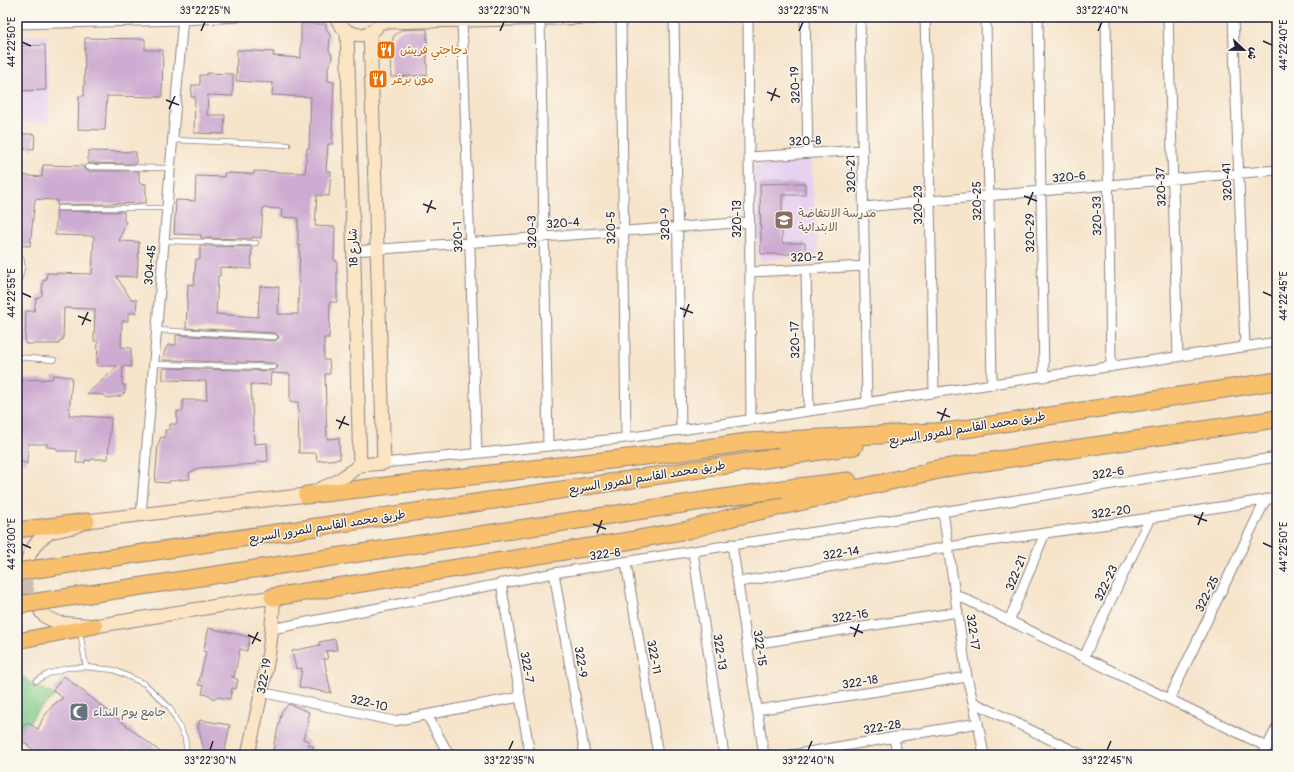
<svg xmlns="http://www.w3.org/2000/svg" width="1294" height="772" font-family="Pangolin,'Playpen Sans Arabic',sans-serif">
<rect width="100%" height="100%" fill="#fbf7ec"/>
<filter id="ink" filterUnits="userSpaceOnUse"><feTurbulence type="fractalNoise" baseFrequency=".025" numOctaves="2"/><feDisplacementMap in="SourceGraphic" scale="8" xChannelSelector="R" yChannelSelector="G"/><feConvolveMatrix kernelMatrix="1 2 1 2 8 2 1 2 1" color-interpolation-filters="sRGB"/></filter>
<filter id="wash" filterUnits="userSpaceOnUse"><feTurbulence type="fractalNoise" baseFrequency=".012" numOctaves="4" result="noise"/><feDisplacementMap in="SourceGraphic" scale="16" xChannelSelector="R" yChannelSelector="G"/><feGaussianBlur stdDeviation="0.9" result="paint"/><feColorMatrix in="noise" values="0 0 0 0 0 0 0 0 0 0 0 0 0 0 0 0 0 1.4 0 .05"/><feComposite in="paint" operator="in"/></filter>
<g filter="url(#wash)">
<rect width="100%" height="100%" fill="#f6e4cb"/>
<path fill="#e6d2f0" d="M17 36H48L49 123H17Z
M811 160 818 254 760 261 758 258 754 168 756 165Z"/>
<path fill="#7cc785" stroke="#4f7460" d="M17 672 36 687 56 695 38 710 29 723 27 722 17 734Z"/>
<g id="blocks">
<path fill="#ceabd2" d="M305 22H308L313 24H326V28L330 35 329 50 332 55 331 62 328 67V81L334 82 332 130H333L332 144H328L326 171H331L329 196 317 195 315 226 335 227 334 260 337 261V302H330L329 338H324V360H329L330 374H325L327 439 339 438 340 459 317 461 316 453H299L298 402H290V374L271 373 270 385 251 384 254 444 267 443 268 461 256 462V464L198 468 197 469 189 473 190 479 169 481V483L155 482 158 445 161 437 165 438V430H170V424H177V411H183V400H207L206 381 163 380V368L274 371 278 367 277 365 274 363 163 360 165 350 168 345H176V335L275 341 279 338 278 335 275 333 186 328 188 284 194 285 196 259H200V246L252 247 251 269 220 267V276H218L216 314 258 317 260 286 279 287 278 314H298L300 245H298V218L281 217 282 209 263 208 261 238 252 237V239L201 238V235L174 234 176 200 195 201 196 176 224 177V173L254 174V171L305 173 307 148H309L311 97 272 95 273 83 236 81 237 50 274 52 273 56 301 58V24Z
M427 29V75L391 77 390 51 391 44 394 36 401 30Z
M85 38 145 39V50H163L162 97 107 96 105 130 78 129 79 96H84Z
M45 45 46 90 19 91 17 46Z
M207 73 233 74V96L208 95 207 115H225L224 134 194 133 195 97H191L192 85H200V75H207Z
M17 134H35L34 149 17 148Z
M88 151 136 152V164L88 163Z
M43 165 83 166 84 169 87 171H139V183L146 184V203L57 205V200L35 199 30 246 17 245V175L42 177Z
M805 183V195H782V243H805V254H761L760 184Z
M57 211 124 212V221L126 222 119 241 139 242 137 277 116 276 131 299 137 300 136 313H128V321H122L121 347 131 348V367L123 366 122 385H125V392L121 396 107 398 104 395 87 394 118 366H97L98 341H94L95 309 64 308 63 340H60L59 344H25L26 311H34L36 299 42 295 43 280H46L47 273 92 274 94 236 55 235Z
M53 375 72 377 69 415 111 418 108 459H91V461L85 460V463H76L77 451H57V448L47 447V444H28L27 464 17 459V380L52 379Z
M209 628 250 637 247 651 240 649 234 677 231 676 238 680 236 689 232 688 230 699 218 697 213 699 210 695 202 694 204 686 198 685 206 652 203 651Z
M335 639 337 650 326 651 328 659H324L331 693 299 687 302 668 296 669 292 651 320 645 319 642Z
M64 676 79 688 164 755H40L17 737V734L27 722 38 729 43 718 53 705 63 698 53 690Z
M289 704 309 712 307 719 309 720 303 739 309 741 308 745 313 746 310 755H271L275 745 274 744 282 711Z
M200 720 230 725 224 755H205L198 726Z"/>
</g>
</g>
<g filter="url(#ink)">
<use href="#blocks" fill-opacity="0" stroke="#8c8383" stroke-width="1"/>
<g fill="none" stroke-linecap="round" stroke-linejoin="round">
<path stroke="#ccbdae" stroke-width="13" stroke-dasharray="13 6" stroke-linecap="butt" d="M27 562C22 578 27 597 38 609"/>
<defs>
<path id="lane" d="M173 140 288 145
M87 167 170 168
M59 208H167
M164 241 256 243
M17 254C27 261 20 276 17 286
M157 330 275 337
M17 357 54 360
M154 364 274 367
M80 631 86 667
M36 681 48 674 66 668 86 667 114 670 145 684 170 708 185 738 187 755"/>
<path id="street" d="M621 17 626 438
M674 17 681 430
M748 17 751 420
M805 17 808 153
M860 17 867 403
M925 17 930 201 934 393
M986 17 992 385
M1038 17 1044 377
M1106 17 1111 367
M1168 17 1178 357
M1233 17 1245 347
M540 18 548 446
M462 20 477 453
M17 24 183 20 237 17
M749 157 863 150
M864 207 1277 170
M354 251 749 222
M806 269 809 411
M750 272 865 266
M384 463 626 438 1277 342
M943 512 967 677 978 723 984 755
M141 515 183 17
M732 544 764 755
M693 552 724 755
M626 563 658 755
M554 573 585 755
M739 582 948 547 1150 518 1277 498
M501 583 530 755
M955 594 1267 747
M1009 621 1045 533
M272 629 554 573 973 507 1277 457
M747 645 958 612
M1084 657 1150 518
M261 692 394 721 520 697
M1169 699 1266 499
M973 702 1082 755
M757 710 967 677
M427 715 449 755
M894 737 897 755
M791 755 978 723
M1263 755 1277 727"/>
<path id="secondary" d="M336 17C343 34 362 41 376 28
M381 22 596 17
M347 32 360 465
M28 560 30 553 38 541 50 532 73 527 87 521 307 495 338 481 360 465 384 463 370 32
M41 612 46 617 59 623 95 626 273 597C274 649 258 704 248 755"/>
<path id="primary" d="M17 530 87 521
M17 641 95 626"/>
<path id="highway" d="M939 433 1277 381
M780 457 854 446
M931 470 1277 419
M782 489 848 481
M307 495 680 452 747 442 951 431
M273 597 622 542 688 530 729 518 943 469"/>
</defs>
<use href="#lane" stroke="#8c8383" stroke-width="6"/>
<use href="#street" stroke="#8c8383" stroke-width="11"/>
<use href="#secondary" stroke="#8c8383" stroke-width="15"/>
<use href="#primary" stroke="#8c8383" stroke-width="17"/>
<use href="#highway" stroke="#8c8383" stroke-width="19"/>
<use href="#lane" stroke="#fff" stroke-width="4.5"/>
<use href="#street" stroke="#fff" stroke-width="9"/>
<use href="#secondary" stroke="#fce5c4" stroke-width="13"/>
<use href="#primary" stroke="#f8bf6c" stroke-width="15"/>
<use href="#highway" stroke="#f8bf6c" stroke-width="17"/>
<defs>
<path id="highway-bridge" d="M17 572 780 457
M17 605 782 489"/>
</defs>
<use href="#highway-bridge" stroke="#8c8383" stroke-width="19" stroke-linecap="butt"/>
<use href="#highway-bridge" stroke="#f8bf6c" stroke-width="17"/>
</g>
</g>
<path fill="none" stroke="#22223b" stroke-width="1.5" d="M201 31 205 22M500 31 504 22M799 31 803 22M1098 31 1102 22M1263 41 1272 45M22 42 31 46M767 92 780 97M166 100 179 105M771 101 776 88M169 109 175 96M1024 196 1037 201M423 204 436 209M1028 205 1033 192M427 213 432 200M1263 292 1272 296M22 293 31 297M680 308 693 313M78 316 91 321M684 317 689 304M82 325 88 312M937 412 950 417M336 420 349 425M941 421 946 408M339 429 345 416M1194 516 1207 521M593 524 606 529M1198 525 1203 512M597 533 602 520M1263 543 1272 547M22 544 31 548M850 627 863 633M248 635 261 641M854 637 859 624M252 644 258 632M210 750 213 741M509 750 513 741M808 750 812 741M1107 750 1111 741"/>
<defs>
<symbol id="restaurant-square" viewBox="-11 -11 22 22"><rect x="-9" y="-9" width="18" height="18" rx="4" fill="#e8710a" stroke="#fbf7ec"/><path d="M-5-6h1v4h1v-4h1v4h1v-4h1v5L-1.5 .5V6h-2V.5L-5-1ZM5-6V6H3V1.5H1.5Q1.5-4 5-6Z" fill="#fff"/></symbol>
<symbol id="school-square" viewBox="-11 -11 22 22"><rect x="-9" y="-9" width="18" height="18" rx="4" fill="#8d6e63" stroke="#fbf7ec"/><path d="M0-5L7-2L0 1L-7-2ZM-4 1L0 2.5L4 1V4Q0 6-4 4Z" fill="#fff"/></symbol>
<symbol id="mosque-square" viewBox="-11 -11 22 22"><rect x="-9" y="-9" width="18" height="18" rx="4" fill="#6b7280" stroke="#fbf7ec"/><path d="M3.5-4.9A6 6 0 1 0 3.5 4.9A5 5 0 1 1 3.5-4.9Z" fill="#fff"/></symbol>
</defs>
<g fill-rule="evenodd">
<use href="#restaurant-square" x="375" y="39" width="22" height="22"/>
<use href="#restaurant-square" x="367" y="68" width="22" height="22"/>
<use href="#school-square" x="773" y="209" width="22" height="22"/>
<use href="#mosque-square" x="68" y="701" width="22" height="22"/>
</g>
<g text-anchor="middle" stroke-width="3" stroke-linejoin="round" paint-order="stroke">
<g font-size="12" fill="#c56008" stroke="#fbf7ec" text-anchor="start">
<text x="400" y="54">دجاجتي فريش</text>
<text x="392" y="83">مون برغر</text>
</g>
<g font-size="12" fill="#22223b" stroke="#fbf7ec">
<text transform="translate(795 85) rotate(-92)" y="4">320-19</text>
<text transform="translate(805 141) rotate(-3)" y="4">320-8</text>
<text transform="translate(851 174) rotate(-91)" y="4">320-21</text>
<text transform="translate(1069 177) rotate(-5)" y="4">320-6</text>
<text transform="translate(1227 182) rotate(-92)" y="4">320-41</text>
<text transform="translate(1161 187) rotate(-92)" y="4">320-37</text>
<text transform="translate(977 201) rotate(-91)" y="4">320-25</text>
<text transform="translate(918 205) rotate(-91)" y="4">320-23</text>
<text transform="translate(1097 216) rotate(-91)" y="4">320-33</text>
<text transform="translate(737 219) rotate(-90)" y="4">320-13</text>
<text transform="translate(563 223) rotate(-4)" y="4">320-4</text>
<text transform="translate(665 224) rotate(-91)" y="4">320-9</text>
<text transform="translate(611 228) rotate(-91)" y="4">320-5</text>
<text transform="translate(532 232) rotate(-91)" y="4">320-3</text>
<text transform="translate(1030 233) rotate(-91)" y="4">320-29</text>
<text transform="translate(458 237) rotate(-92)" y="4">320-1</text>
<text transform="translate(353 248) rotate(-92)" y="4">شارع 18</text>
<text transform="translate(807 257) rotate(-3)" y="4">320-2</text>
<text transform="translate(150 265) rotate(-85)" y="4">304-45</text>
<text transform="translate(795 340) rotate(-91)" y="4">320-17</text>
<text transform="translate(967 428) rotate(-9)" y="4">طريق محمد القاسم للمرور السريع</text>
<text transform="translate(1108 473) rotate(-9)" y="4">322-6</text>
<text transform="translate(647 477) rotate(-9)" y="4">طريق محمد القاسم للمرور السريع</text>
<text transform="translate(1111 512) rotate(-8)" y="4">322-20</text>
<text transform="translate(327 526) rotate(-9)" y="4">طريق محمد القاسم للمرور السريع</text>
<text transform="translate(841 553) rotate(-9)" y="4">322-14</text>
<text transform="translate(605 554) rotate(-8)" y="4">322-8</text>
<text transform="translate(1016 573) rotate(-68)" y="4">322-21</text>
<text transform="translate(1106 583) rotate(-65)" y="4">322-23</text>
<text transform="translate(1207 594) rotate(-64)" y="4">322-25</text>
<text transform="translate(850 616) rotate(-9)" y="4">322-16</text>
<text transform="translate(973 632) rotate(82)" y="4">322-17</text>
<text transform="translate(760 648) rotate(82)" y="4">322-15</text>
<text transform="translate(720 652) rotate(81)" y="4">322-13</text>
<text transform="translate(654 657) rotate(80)" y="4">322-11</text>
<text transform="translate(581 662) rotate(81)" y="4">322-9</text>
<text transform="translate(527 667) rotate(80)" y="4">322-7</text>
<text transform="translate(264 676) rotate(-80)" y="4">322-19</text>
<text transform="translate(860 682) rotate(-9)" y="4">322-18</text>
<text transform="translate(369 703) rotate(13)" y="4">322-10</text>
<text transform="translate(882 727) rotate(-10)" y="4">322-28</text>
</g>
<g font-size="12" fill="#785e54" stroke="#fbf7ec" text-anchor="start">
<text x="798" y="217">مدرسة الانتفاضة<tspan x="798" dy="14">الابتدائية</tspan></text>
</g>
<g font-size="12" fill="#5b616d" stroke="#fbf7ec" text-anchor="start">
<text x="93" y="716">جامع يوم النداء</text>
</g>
</g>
<rect width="1294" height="772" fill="none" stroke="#fbf7ec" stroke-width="44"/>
<g transform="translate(1244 50) rotate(112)" stroke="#fbf7ec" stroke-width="3" paint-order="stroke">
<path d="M0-3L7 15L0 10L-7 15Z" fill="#22223b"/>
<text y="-6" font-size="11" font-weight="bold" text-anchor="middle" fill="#22223b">ش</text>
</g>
<rect x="22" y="22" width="1250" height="728" fill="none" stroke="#22223b" stroke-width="1.5"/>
<g font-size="10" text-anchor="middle" fill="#22223b">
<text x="205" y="14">33°22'25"N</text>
<text x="504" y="14">33°22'30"N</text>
<text x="803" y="14">33°22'35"N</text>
<text x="1102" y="14">33°22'40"N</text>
<text transform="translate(11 42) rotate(-90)" y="4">44°22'50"E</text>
<text transform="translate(1283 45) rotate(-90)" y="4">44°22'40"E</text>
<text transform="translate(11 293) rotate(-90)" y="4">44°22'55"E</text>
<text transform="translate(1283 296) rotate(-90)" y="4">44°22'45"E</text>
<text transform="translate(11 544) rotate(-90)" y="4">44°23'00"E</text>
<text transform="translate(1283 547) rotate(-90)" y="4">44°22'50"E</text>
<text x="210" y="764">33°22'30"N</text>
<text x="509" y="764">33°22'35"N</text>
<text x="808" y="764">33°22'40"N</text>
<text x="1107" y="764">33°22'45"N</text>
</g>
</svg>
